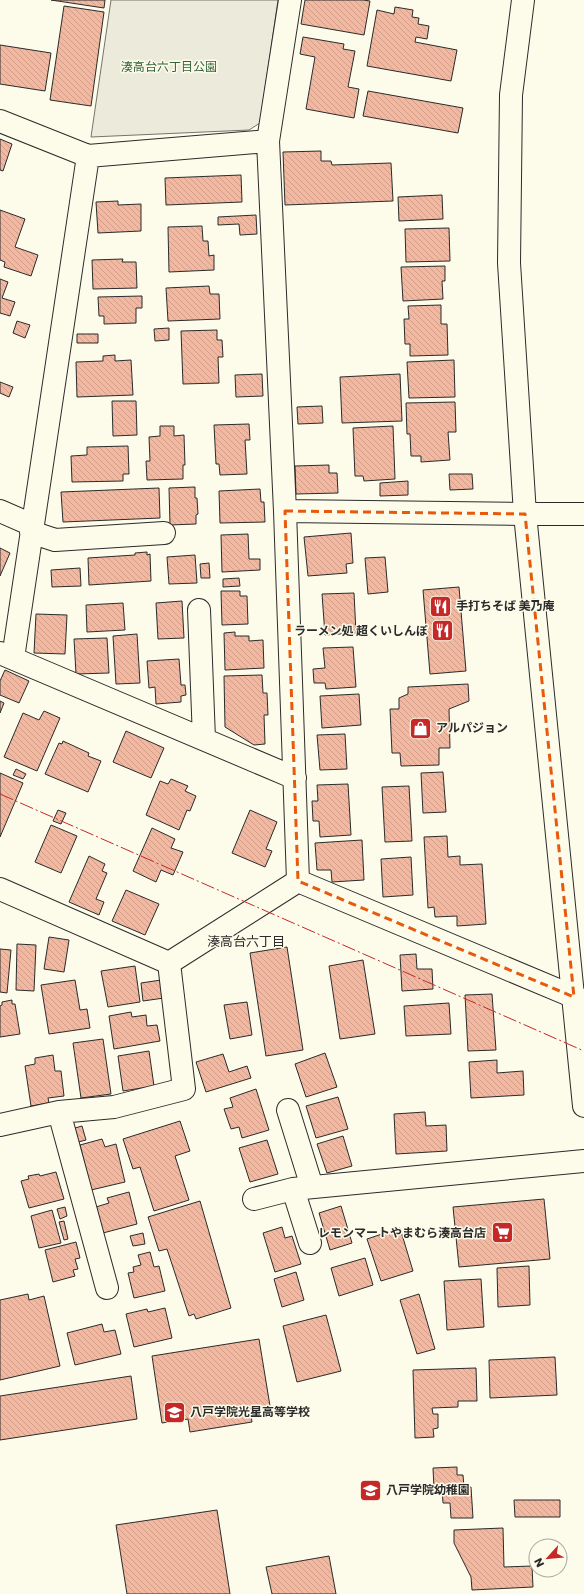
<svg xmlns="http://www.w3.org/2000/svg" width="584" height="1594" font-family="Poppins,'Noto Sans JP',sans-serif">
<defs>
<pattern id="building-back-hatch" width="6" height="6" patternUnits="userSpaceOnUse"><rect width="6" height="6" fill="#f2b8a0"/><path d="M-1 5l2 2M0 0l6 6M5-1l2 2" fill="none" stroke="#d09e8a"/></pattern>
</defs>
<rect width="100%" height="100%" fill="#fdfbea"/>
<path fill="#ecebdb" stroke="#74746e" d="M111 0H278L260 123 249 130 91 137Z"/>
<path fill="url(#building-back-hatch)" stroke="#2b2b2b" d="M51 0H105L104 8Z
M305 0H363L370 1 364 35 301 24Z
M64 6 104 12 91 106 50 100Z
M395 7 413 10 412 17 419 18 418 24 429 26 427 39 416 37 415 42 457 50 451 81 367 66 377 10 394 14Z
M303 37 344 44 343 49 355 51 348 87 359 89 354 118 306 109 315 57 300 54Z
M0 45 51 53 45 91 0 84Z
M368 91 463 108 458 133 363 116Z
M0 139 12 144 3 171 0 170Z
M321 151V161H331L332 165 391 163 393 201 285 205 283 152Z
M241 175 242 202 166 205 165 178Z
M442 195 443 219 399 221 398 197Z
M118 201V205L141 204V231L98 233 96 202Z
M0 210 25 219 15 247 38 255 31 276 4 267 5 262 0 260Z
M256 215 257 234 240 235 239 224 218 225V217Z
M202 226 203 241H208L209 256 214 255V270L169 272 168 227Z
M449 228 450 261 406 262 405 229Z
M123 259 122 262H136L137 288 93 289 92 260Z
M445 266V281H442L443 299 403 301 401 267Z
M0 279 8 282 2 298 15 302 10 316 0 313Z
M209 286 210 294H219L220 319 168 321 166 288Z
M142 296V308H136V323L104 324V316H99L98 297Z
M441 305V324H447L448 355 410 356V344H405L404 319H409L408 306Z
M17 321 30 325 25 338 13 333Z
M169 328V340L155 341 154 329Z
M217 330V340H222L223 357H218L219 383 183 384 181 331Z
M77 334H98V343H77Z
M115 355V361L131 360 133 395 77 397 76 362 103 361V356Z
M454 360 455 397 409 398 407 362Z
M262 374 263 396 236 397 235 375Z
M400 374 402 421 342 423 340 377Z
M0 382 13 387 9 397 0 393Z
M112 401H136L137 435 113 436Z
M455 402 456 432H448L450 460 421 462V456H411L410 434H407L406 403Z
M322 406 323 423 298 424 297 407Z
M249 424 250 440H245L247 474 220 475 219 464H216L214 425Z
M160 426H174V436L184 435 185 465H183V479L147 480 146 461H150L149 437 160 436Z
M393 426 395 479 364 481 363 476H355L353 428Z
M128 446 129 474H123V481L72 482 71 456 87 455V447Z
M329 465V473H337L338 493 296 494 295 466Z
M449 474H472L473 489 450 490Z
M408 481V495L380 496V483Z
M195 487V498H197L198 514 196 515V524L170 525 169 488Z
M159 488 160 518 63 522 61 492Z
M260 489 261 502H264L265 522 220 523 219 491Z
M351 533 353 563 346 564 347 573 308 576 304 537Z
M248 534 249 559H260V570L222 572 221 535Z
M0 548 10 553 0 576Z
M147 552V555L150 554 151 581 89 585 88 558 135 555V553Z
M195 555 197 583 169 584 167 557Z
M385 557 388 592 368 594 365 558Z
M209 563 210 578H201L200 564Z
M80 568 81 586 52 587 51 570Z
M239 578 240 586 223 587V579Z
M459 587 466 671 430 674 423 590Z
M221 591H240V596H247L248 624 222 625Z
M354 593 356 633 325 635 322 594Z
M182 601 184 638 158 639 156 603Z
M123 603 125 630 87 632 86 605Z
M36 614 67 615 65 654 34 653Z
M235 632V636H249V641L263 640 264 668 225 670 224 633Z
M137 634 140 683 116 684 113 636Z
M107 638 109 673 76 674 74 639Z
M353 647 356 687 326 689 325 683H314L313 669 325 668 323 648Z
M179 659 181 685H185L186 695 181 696V702L156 704 155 687 149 688 147 661Z
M5 670 29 681 19 703 0 695V681Z
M262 675 263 693H267L268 715H264L265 744 254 745 225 727 224 676Z
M468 684 469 701 449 709 450 748H439V765L401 766 400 753H392L390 709H399V698L408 694V687Z
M359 694 361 725 322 728 320 696Z
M0 701 4 703 0 713Z
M44 711 60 718 37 771 4 757 23 713 39 720Z
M126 731 164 748 151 778 113 762Z
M345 734 347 769 320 770 317 735Z
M63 741 89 753 88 756 101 761 88 792 45 774 59 743 62 744Z
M16 769 26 774 23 779 13 775Z
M443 772 446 812 423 813 421 773Z
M0 773 23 783 0 837Z
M171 779 188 786 185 791 196 796 190 811 187 810 179 830 146 815 160 781 168 784Z
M348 784 351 835 320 837 319 821H313L312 801H318L317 785Z
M409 786 412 841 385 842 382 787Z
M58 810 66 813 61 824 53 821Z
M250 810 277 822 266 849 272 851 265 867 232 853Z
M51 825 77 836 61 873 35 862Z
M152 828 175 839 171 848 183 852 173 875 161 870 156 882 133 871Z
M447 836 448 857 460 856V865L482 864 486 924 457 926V916L435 917 434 907 428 908 424 837Z
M362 840 364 880 332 882 331 870H317L315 843Z
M89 856 105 864 102 871 107 873 96 899 104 902 99 915 69 902Z
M411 857 413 895 383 897 381 859Z
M126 890 159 904 145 935 112 921Z
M49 937 69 940 64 972 44 969Z
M17 944 36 945 34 991 16 990Z
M287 947 303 1050 266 1056 250 953Z
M0 949 11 950 7 993 0 992Z
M416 954 417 969H432L433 989 402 991 400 955Z
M363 960 375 1034 340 1039 329 966Z
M135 966 140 1002 108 1007 101 971Z
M75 980 80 1010 87 1009 90 1028 49 1034 41 985Z
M161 980 164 998 143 1001 141 983Z
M492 994 496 1050 468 1051 465 995Z
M12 1000V1004H15L20 1034 0 1037V1006L2 1005V1002Z
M247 1002 252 1035 230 1039 224 1005Z
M449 1003 451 1034 406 1036 404 1006Z
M131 1012 132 1017 146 1015 147 1026 157 1025 160 1041 114 1049 109 1016Z
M103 1039 111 1094 81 1098 73 1043Z
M149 1051 154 1086 123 1091 118 1056Z
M325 1053 337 1087 306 1097 295 1064Z
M223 1054 229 1072 247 1066 251 1078 206 1092 196 1062Z
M53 1055 55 1071H61L64 1096 48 1098 49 1103 31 1106 25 1066 35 1064V1058Z
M497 1060V1073L523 1071 524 1095 471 1098 469 1062Z
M256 1089 269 1130 242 1138 239 1127 231 1129 224 1109 233 1107 230 1098Z
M338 1097 348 1129 316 1138 306 1106Z
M425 1112 426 1126 446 1125 447 1151 396 1154 394 1114Z
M180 1121 190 1151 175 1156 189 1200 154 1211 140 1167 133 1169 123 1139Z
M82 1126 86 1140 78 1142 75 1128Z
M343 1136 352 1166 327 1173 317 1144Z
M102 1139 105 1147 116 1144 125 1182 91 1190 80 1145Z
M267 1140 278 1174 250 1182 239 1148Z
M56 1172 64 1199 29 1208 21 1181 29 1179 28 1176 39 1174 40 1176Z
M129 1192 137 1224 103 1233 96 1207 109 1203 107 1198Z
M544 1199 550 1259 459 1267 453 1207Z
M200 1201 231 1308 196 1319 194 1314 189 1316 167 1249 159 1251 148 1217Z
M341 1206 352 1243 330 1250 319 1213Z
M65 1207 67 1216 60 1219 57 1209Z
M52 1210 61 1243 39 1248 31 1216Z
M64 1221 68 1239 64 1240 59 1222Z
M282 1227 285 1238 292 1236 301 1264 275 1272 263 1233Z
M400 1228 413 1271 381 1281 367 1239Z
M143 1233 145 1244 133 1246 130 1236Z
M76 1242 80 1258 75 1259 78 1269 73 1270 75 1276 53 1282 45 1250Z
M150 1252 154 1267 159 1266 165 1291 134 1298 128 1273 134 1272 133 1267 141 1265 138 1255Z
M365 1258 373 1285 339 1296 331 1268Z
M529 1266 530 1305 498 1307 497 1268Z
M296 1272 304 1300 282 1307 274 1279Z
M481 1279 484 1327 447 1330 444 1281Z
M28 1294 29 1300 44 1296 60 1366 0 1380V1300Z
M419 1294 435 1349 417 1354 400 1300Z
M165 1308 172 1338 134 1347 126 1314 147 1309 148 1312Z
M326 1315 341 1371 297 1382 283 1326Z
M102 1324 104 1332 115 1330 121 1354 75 1365 67 1333Z
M259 1339 270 1406 250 1409 252 1422 190 1432 188 1419 162 1423 152 1356Z
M555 1357 557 1395 490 1398 489 1360Z
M476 1368 477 1401H458V1407L432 1408 433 1414H438V1428L433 1429 434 1437 415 1438 413 1370Z
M131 1376 137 1419 0 1440V1396Z
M457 1467V1475H463L464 1487H471L473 1518H451L450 1503H443L442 1489H434L433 1468Z
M514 1500H560V1517H515Z
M217 1510 230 1594H127L116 1525Z
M503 1528 504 1567 532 1566 533 1587 472 1590 471 1577 454 1543V1530Z
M329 1556 336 1594H272L266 1567Z"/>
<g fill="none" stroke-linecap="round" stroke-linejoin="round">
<defs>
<path id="street" d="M290 0 268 141 285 511 298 881
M0 121 88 156 268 141
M0 511 32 525
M285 511 525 514
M31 532 55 540 164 533
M199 610 204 739
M0 653 295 778
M13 658 88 156
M0 889 169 963 298 881 584 1001
M288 1110 312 1187
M59 1112 107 1288
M0 1125 59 1112 114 1107 184 1089 169 963
M293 1189 310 1243
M254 1199 293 1189 584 1161"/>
<path id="secondary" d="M523 0 511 95 509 263 525 514 584 1106
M525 514H584"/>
</defs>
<use href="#street" stroke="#2b2b2b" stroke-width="24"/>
<use href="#secondary" stroke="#2b2b2b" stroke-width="24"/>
<use href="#street" stroke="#fdfbea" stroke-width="22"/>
<use href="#secondary" stroke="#fdfbea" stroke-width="22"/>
<path stroke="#c62828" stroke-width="1" stroke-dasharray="14 3 2 3" stroke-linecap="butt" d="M0 794 584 1051"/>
</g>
<path fill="none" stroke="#e8590c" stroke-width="3" stroke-dasharray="8 5" stroke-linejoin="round" d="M285 511 525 514 574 997 298 881Z"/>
<defs>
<symbol id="restaurant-square" viewBox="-11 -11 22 22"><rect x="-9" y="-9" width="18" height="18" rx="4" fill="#c62828" stroke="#fdfbea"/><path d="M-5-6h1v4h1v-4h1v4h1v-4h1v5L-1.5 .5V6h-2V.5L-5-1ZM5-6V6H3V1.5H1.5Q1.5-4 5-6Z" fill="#fff"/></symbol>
<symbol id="shop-square" viewBox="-11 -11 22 22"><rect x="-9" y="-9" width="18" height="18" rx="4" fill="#c62828" stroke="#fdfbea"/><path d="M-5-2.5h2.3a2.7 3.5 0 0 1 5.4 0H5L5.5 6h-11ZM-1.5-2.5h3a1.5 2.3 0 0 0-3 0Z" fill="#fff"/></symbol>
<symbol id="supermarket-square" viewBox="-11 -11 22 22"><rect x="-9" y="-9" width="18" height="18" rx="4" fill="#c62828" stroke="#fdfbea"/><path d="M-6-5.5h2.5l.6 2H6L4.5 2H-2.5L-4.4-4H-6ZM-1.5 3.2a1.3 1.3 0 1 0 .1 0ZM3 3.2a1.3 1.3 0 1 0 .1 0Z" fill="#fff"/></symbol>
<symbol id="school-square" viewBox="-11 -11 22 22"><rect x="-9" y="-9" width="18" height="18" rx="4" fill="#c62828" stroke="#fdfbea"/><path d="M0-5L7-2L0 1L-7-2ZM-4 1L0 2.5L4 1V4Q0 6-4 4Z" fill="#fff"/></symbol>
</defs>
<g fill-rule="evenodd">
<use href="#restaurant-square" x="428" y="594" width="25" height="25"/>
<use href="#restaurant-square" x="430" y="618" width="25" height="25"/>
<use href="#shop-square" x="408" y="716" width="25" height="25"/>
<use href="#supermarket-square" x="490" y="1220" width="25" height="25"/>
<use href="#school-square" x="162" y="1400" width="25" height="25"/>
<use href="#school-square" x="358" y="1478" width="25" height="25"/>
</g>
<g text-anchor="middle" stroke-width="3" stroke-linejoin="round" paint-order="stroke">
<g font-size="12" fill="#34623c" stroke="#fdfbea">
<text x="169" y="71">湊高台六丁目公園</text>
</g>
<g font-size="12" font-weight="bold" fill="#2b2b2b" stroke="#fdfbea" text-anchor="start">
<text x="456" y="610">手打ちそば 美乃庵</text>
<text x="428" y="635" text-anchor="end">ラーメン処 超くいしんぼ</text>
<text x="436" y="732">アルパジョン</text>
<text x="486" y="1237" text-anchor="end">レモンマートやまむら湊高台店</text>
<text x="190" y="1416">八戸学院光星高等学校</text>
<text x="386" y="1494">八戸学院幼稚園</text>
</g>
<g font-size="13" fill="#2b2b2b" stroke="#fdfbea">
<text x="246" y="946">湊高台六丁目</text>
</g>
</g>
<g transform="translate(548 1558) rotate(243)"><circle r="19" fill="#fdfbea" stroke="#a9a89e"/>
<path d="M0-3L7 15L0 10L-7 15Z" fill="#c62828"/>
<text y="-6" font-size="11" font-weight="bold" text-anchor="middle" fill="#2b2b2b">N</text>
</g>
</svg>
